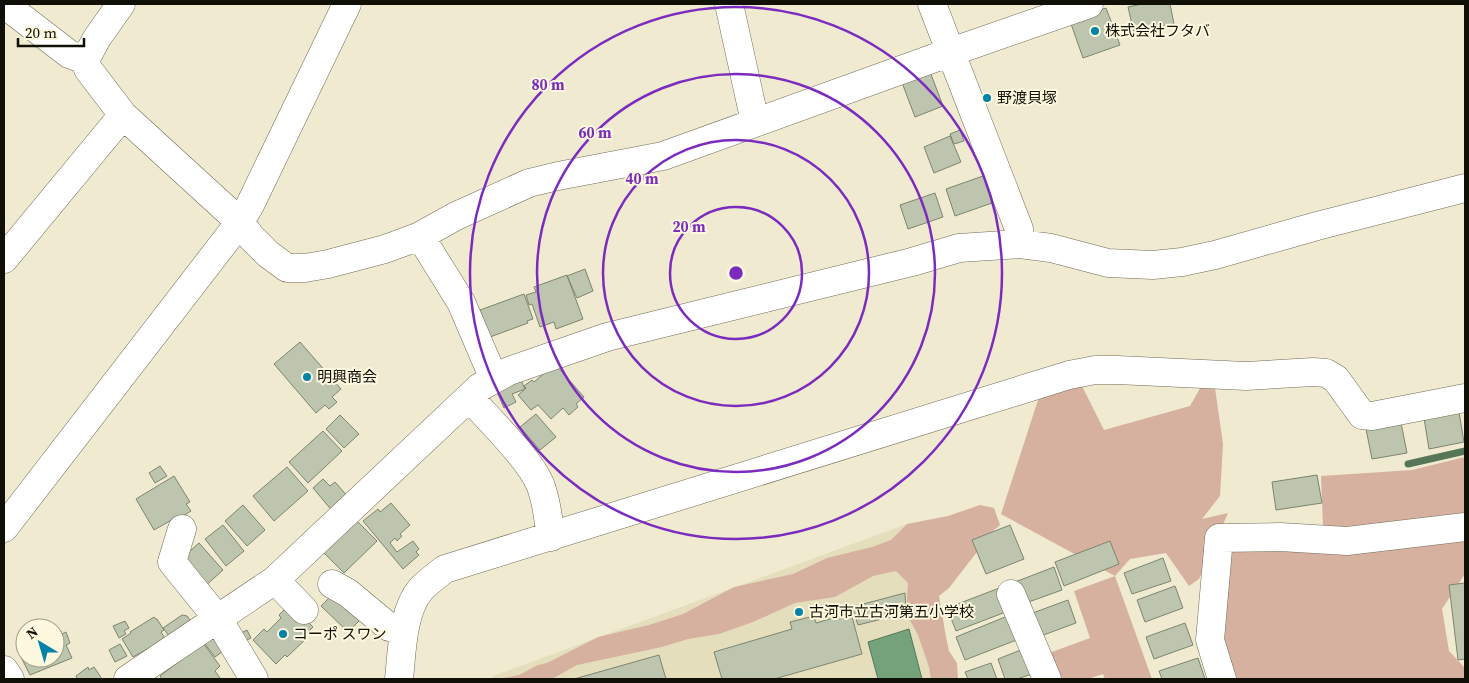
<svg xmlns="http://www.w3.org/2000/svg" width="1469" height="683" font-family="'Source Serif 4','Noto Sans JP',serif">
<rect width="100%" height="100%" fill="#f0ead1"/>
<path fill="#e5debd" d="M907 524 950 679H491L493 676Z"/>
<path fill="#d6b1a0" d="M1212 367 1223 444 1220 496 1202 519 1228 513 1199 579 1189 586 1166 553 1130 559 1115 576 1152 679H1105L1103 674 1088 679H1058L1049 653 1090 638 1074 591 1115 576 1001 514 1038 400 1080 382 1104 430 1190 406Z
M1465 457V522L1344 533 1323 527 1321 476 1412 470Z
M980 505 994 508 1000 525 986 537 977 552 949 588 939 596 946 637 949 651 957 663 958 679H931L929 667 918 635 906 613 908 583 896 571 873 576 835 597 795 603 753 622 719 634 688 639 662 647 577 665 552 679H499L519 675 538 665 547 663 598 637 649 625 683 614 734 587 793 574 827 558 872 547 891 540 907 524 948 516Z
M1465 534V574L1442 609 1449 651 1465 668V679H1229L1216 636 1225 551Z"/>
<path fill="#74a27b" stroke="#567658" d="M909 629 922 679H878L868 642Z"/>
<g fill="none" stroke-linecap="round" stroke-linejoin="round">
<path stroke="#567658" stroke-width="7" d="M1408 464 1465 451"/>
</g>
<path fill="#bdc5ae" stroke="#7d856f" d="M1142 4H1170L1174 24 1134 33 1128 7Z
M1106 8 1120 45 1083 58 1070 21Z
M929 69 943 106 915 117 901 80Z
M960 130 964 141 954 144 950 134Z
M950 136 961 162 934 173 924 147Z
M983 176 992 203 955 216 946 189Z
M935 193 943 217 908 229 900 205Z
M585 269 593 291 577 298 567 276Z
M567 275 583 319 556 329 554 322 540 327 532 304 529 305 526 295 536 292 534 287Z
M524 294 533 319 527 321 528 323 490 337 480 310Z
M300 342 341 389 332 397 337 402 329 409 325 405 316 413 274 364Z
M555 364 584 397 576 404 578 407 569 415 563 408 551 419 538 405 531 410 518 395 526 388 524 386 532 380 534 382Z
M519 376 525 389 512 394 516 402 504 408 497 392Z
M1459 412 1464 442 1429 449 1424 418Z
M536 414 556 437 540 450 520 427Z
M340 415 359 434 344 448 326 429Z
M1401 423 1407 453 1372 459 1366 429Z
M323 431 342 451 308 483 289 462Z
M160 466 167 476 155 483 149 473Z
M287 467 308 491 274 521 253 496Z
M1317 475 1322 503 1276 510 1272 482Z
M174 476 190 502 186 504 191 511 176 520 175 518 154 530 136 499Z
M323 479 330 486 335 482 350 499 334 513 313 488Z
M391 503 410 525 400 534 402 536 397 541 395 538 390 543 397 552 413 541 419 549 416 552 419 555 403 569 363 521 378 509 380 512Z
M243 505 265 530 247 546 225 521Z
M353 517 377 541 344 573 320 549Z
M223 525 244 551 226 566 205 539Z
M1010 525 1024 559 986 574 972 540Z
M1110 541 1119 564 1064 586 1055 562Z
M199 543 223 570 203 588 179 561Z
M1163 558 1171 581 1132 594 1124 573Z
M1054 567 1062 590 1023 604 1015 582Z
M1465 583V659L1458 660 1449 585Z
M1175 586 1183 608 1145 622 1137 600Z
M1002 587 1011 610 956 631 947 608Z
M334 593 363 617 348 632 321 606Z
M905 593 906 613 858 625 852 607Z
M1068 600 1076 623 1038 637 1030 614Z
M290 604 313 627 304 636 307 638 287 657 285 655 276 664 253 640 264 629 267 632 281 618 279 615Z
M851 613 862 654 774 679H722L714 652 792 629 790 622 814 616 816 623Z
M182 615 187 616 194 625 172 640 163 628Z
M1010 615 1019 639 965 660 956 637Z
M154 617 156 619H157L164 630 161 632 167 642 151 651 149 648 133 657 122 639 131 633 130 632Z
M125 621 129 628 124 631 126 634 119 638 113 626Z
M1185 623 1193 645 1154 659 1146 637Z
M247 630 251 638 245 641 241 633Z
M61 631 62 634 66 632 70 643 66 645 72 658 30 675 21 657 25 655V658H55V633Z
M213 632 226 649 215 657 202 640Z
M203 643 220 666 215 671 220 678 218 679H162L160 676Z
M120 644 127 656 115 662 109 650Z
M1023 649 1032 674 1017 679H1005L998 659Z
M659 655 666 679H574Z
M1198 658 1205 679H1162L1159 671Z
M991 663 997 679H968L965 672Z
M88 667 89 670 94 667 102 679H75L77 678 76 676Z"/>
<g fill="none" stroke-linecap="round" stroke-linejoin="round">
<defs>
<path id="minor" d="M4 4 69 54 85 60
M121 4 97 38 85 60 88 69 123 115 240 222 251 237 268 254 287 268H305L328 264 385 249 420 236 456 216 529 183 558 176 663 156 951 52 1089 4
M729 4 755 122
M932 4 1019 229 1020 244
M420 236 461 302 494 379
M4 259 123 115
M470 398C490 421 528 457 540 484 547 501 548 519 551 537
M4 528 240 222 250 205 347 4
M182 529 172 562 218 619 254 679
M275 580 304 610
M332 584 348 593 389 627 405 628
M1011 594 1047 679
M4 670 10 679
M128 679 275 580 480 387 509 371 607 337 912 262 959 248 1020 244 1051 248 1108 263 1153 265 1182 262 1215 255 1317 226 1465 188
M399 679C402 652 402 611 421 589 428 582 437 575 445 569L1069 375 1095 370H1117L1246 376 1313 372 1326 373 1336 379 1362 415 1372 416 1465 398
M1222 679 1210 640 1219 538 1280 537 1347 541 1465 527"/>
</defs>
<use href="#minor" stroke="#706b55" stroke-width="29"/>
<use href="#minor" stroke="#fff" stroke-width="28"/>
</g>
<g fill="none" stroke="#7b2cbf" stroke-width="2.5">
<circle cx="736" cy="273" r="66"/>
<circle cx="736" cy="273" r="133"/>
<circle cx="736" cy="273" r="199"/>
<circle cx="736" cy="273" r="266"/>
</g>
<g fill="#0083a7" stroke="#fdf8de" stroke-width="2">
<circle cx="1095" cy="31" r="5"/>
<circle cx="987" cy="98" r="5"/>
<circle cx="307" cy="377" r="5"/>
<circle cx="799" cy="612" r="5"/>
<circle cx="283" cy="634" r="5"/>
</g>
<g text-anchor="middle" stroke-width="4" stroke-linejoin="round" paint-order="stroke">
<g font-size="15" fill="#111007" stroke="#fdf8de" text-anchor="start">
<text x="1105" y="36">株式会社フタバ</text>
<text x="997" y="103">野渡貝塚</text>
<text x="317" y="382">明興商会</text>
<text x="809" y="617">古河市立古河第五小学校</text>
<text x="293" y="639">コーポ スワン</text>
</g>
</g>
<circle cx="736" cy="273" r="8" fill="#7b2cbf" stroke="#fdf8de" stroke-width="2.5"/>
<g font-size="15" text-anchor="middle" font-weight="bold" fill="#7b2cbf" stroke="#fdf8de" stroke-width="4" stroke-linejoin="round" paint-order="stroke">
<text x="548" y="90">80 m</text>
<text x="595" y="138">60 m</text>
<text x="642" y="184">40 m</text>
<text x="689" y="232">20 m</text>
</g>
<rect width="1469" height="683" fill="none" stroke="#111007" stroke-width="10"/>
<g transform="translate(40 643) rotate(322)"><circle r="24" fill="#fdf8de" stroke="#9f9b88"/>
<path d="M0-4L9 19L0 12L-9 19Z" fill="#0083a7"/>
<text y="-8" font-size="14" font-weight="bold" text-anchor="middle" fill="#111007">N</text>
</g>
<path d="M18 38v8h66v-8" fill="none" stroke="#111007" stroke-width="2.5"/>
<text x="25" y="38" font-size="15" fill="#111007" stroke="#fdf8de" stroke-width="4" paint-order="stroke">20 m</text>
</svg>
